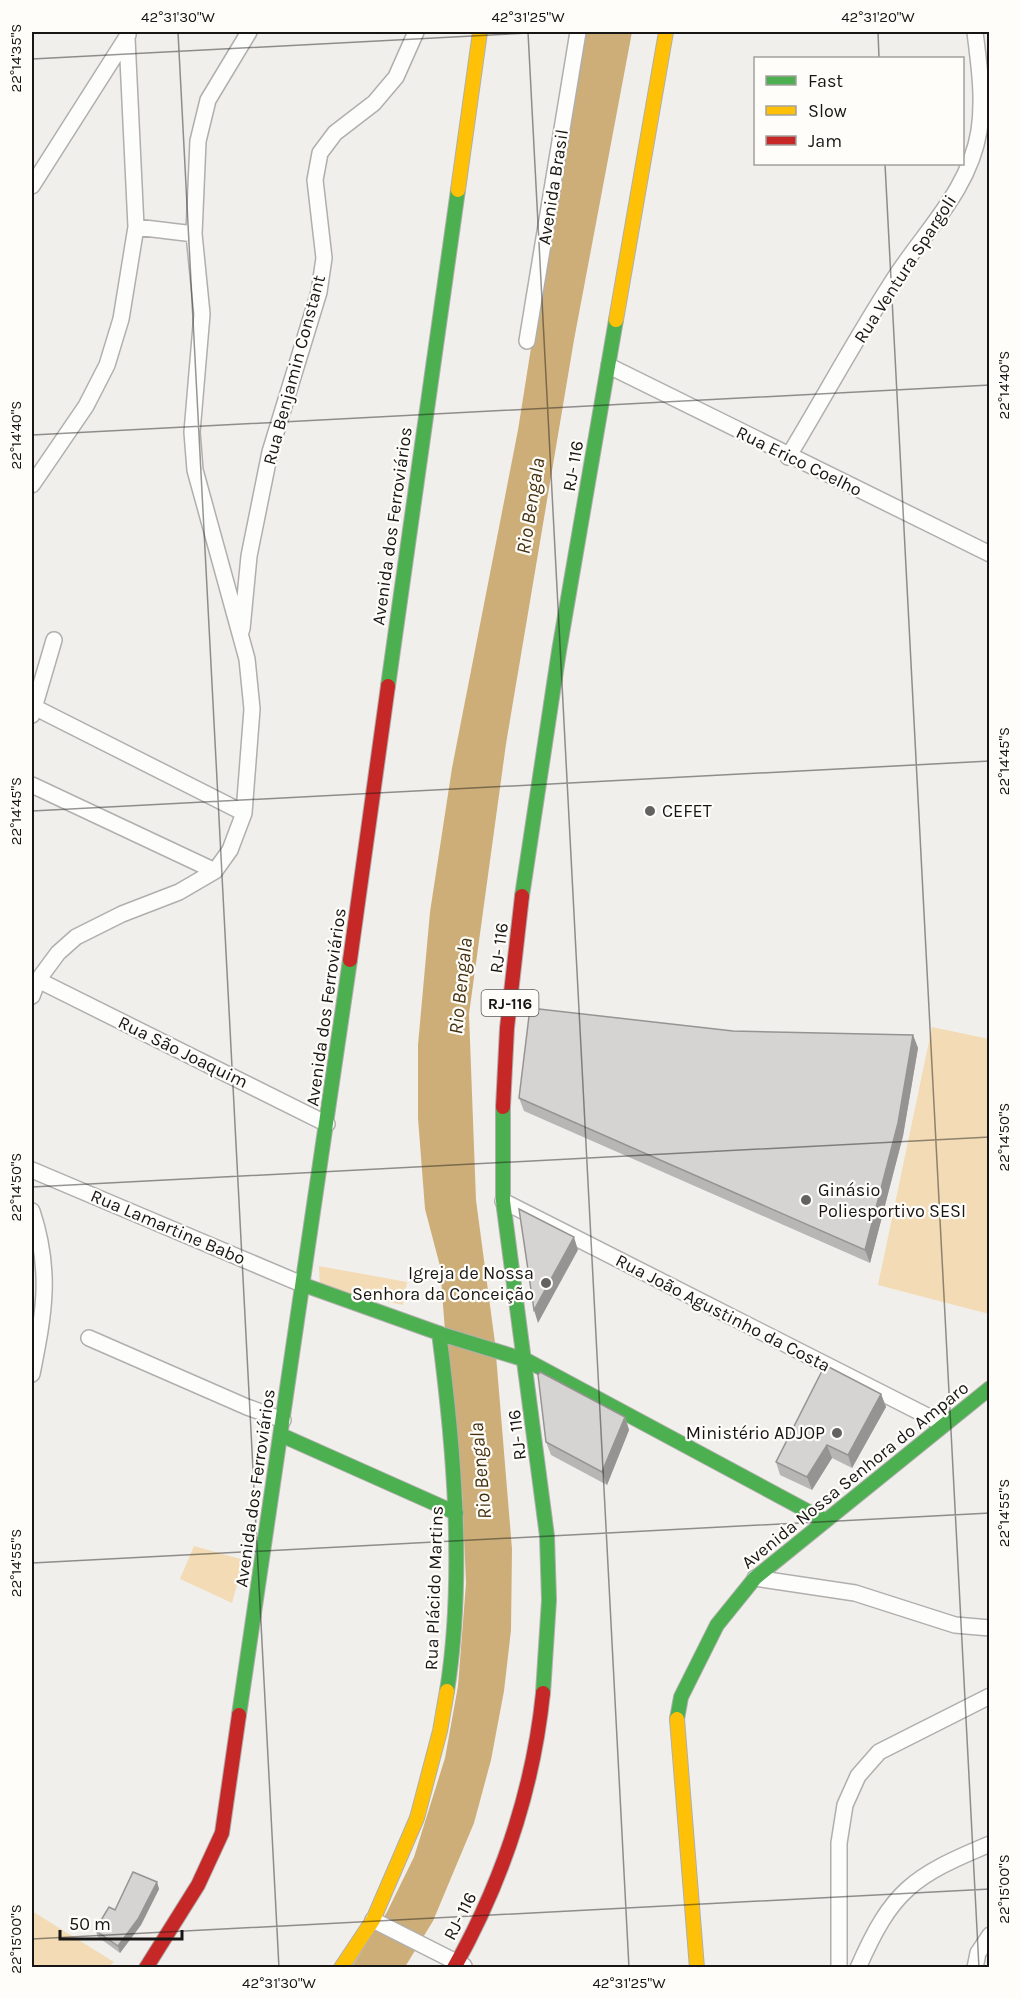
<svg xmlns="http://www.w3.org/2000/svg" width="1021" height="1999" font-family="Karla,sans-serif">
<rect width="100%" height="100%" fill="#f1efec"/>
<path fill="#f2dbb5" d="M932 1027 989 1039V1314L878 1285Z
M319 1266 407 1282 403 1305 320 1288Z
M194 1546 244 1560 232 1603 180 1579Z
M32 1911 114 1962 108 1967H32Z"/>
<path fill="#cdae79" d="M581 32H632L574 340 506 744 469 1014 476 1200 495 1343 512 1549 511 1630 504 1691 491 1760 474 1823 433 1921 405 1967 351 1968 387 1912 414 1857 445 1758 458 1686 466 1583 462 1489 450 1396 440 1266 425 1209 418 1118V1045L430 912 452 768 518 430Z"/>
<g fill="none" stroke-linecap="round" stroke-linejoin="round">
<defs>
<path id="street" d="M32 186 128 35
M136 227 194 234
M527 341 578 32
M609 366 990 554
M788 457C825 396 859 332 898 273 928 228 970 187 979 131 984 98 979 65 975 32
M32 485 86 406 107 365 121 319 136 227 127 38
M242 629 249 556 270 452 319 292 324 258 315 180 320 153 335 133 374 103 396 77 416 32
M34 707 244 813
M32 715 54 640
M32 785 215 871
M38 980 327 1124
M32 996 38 980 58 953 76 937 122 914 179 892 215 871 230 850 244 813 252 709 247 659 195 470 192 432 202 314 194 234 198 141 208 100 249 32
M32 1170 304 1285
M503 1201 943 1424
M32 1211C52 1271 44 1314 32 1374
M89 1338 247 1407 283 1420
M755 1578 855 1593 955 1625 990 1628
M373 1920 464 1966
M839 1968V1843L845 1805 858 1776 879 1752 990 1696
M858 1968C892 1890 913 1876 990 1844
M975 1968 978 1953 990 1935"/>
<path id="fast" d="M388 686 458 190
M522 896 559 651 616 320
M503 1107V1201L547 1536 549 1600 543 1693
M304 1285 444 1335 526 1360 824 1520
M439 1333C454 1447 465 1577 447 1691
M281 1435 456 1513
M239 1715 350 960
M677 1719 681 1697 717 1625 755 1578 990 1388"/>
<path id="slow" d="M458 190 480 32
M616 320 666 32
M677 1719 697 1968
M341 1968 373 1920 417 1818 440 1731 447 1691"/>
<path id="jam" d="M350 960 388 686
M503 1107 507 1028 522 896
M146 1968 198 1885 222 1833 239 1715
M454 1968C502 1882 533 1791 543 1693"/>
</defs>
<use href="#street" stroke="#b0afad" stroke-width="18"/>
<use href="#fast" stroke="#b0afad" stroke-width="16"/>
<use href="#slow" stroke="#b0afad" stroke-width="16"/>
<use href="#jam" stroke="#b0afad" stroke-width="16"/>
<use href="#street" stroke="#fdfdfc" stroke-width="15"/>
<use href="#fast" stroke="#4caf50" stroke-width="14"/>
<use href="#slow" stroke="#ffc107" stroke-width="14"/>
<use href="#jam" stroke="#c62828" stroke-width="14"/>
</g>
<path fill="#b8b6b5" d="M733 1031 913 1035 918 1048 903 1136 870 1263 524 1111 519 1098Z
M881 1394 886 1407 852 1468 832 1458 812 1490 780 1475 776 1462Z
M625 1417 629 1430 607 1485 551 1455 546 1442Z
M157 1882 159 1889 141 1925 120 1953 98 1937 95 1930Z"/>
<path fill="#969493" d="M913 1035 918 1048 903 1136 870 1263 865 1250Z
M574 1237 578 1250 538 1323 534 1310Z
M881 1394 886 1407 852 1468 848 1455Z
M625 1417 629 1430 607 1485 602 1472Z
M827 1445 832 1458 812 1490 807 1477Z
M157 1882 159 1889 141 1925 120 1953 118 1946Z"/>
<path fill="#d6d4d2" stroke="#969493" stroke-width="1.5" d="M530 1008 733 1031 913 1035 898 1123 865 1250 519 1098Z
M519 1209 574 1237 534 1310Z
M825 1365 881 1394 848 1455 827 1445 807 1477 776 1462Z
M540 1372 625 1417 602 1472 546 1442 538 1375Z
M133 1872 157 1882 138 1919 118 1946 95 1930 109 1907 115 1910Z"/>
<path fill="none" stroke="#171614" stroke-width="1.5" stroke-opacity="0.45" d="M178 32 279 1968M528 32 629 1968M878 32 879 58M32 59 548 32M885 164 979 1968M32 435 990 385M32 811 990 761M32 1187 990 1137M32 1563 990 1513M32 1939 990 1889"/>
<g fill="#636260" stroke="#fffdf9" stroke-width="2">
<circle cx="650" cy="811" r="6"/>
<circle cx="806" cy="1200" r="6"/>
<circle cx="546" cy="1283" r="6"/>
<circle cx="837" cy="1433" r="6"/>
</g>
<g text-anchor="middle" stroke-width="4.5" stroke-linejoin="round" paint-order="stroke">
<rect fill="#fffdf9" stroke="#5d5b59" stroke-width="1.5" x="481.5" y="990" width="57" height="26" rx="4.5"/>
<g font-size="16" font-weight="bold" fill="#171614">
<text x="510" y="1009">RJ-116</text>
</g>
<g font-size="18" fill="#171614" stroke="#fffdf9">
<text transform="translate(553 187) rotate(-81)" y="6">Avenida Brasil</text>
<text transform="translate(905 269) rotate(-57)" y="6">Rua Ventura Spargoli</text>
<text transform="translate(294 370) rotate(-75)" y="6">Rua Benjamin Constant</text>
<text transform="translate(799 461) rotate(26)" y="6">Rua Erico Coelho</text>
<text transform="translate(573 466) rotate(-80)" y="6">RJ- 116</text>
<text transform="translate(392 526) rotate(-82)" y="6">Avenida dos Ferroviários</text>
<text transform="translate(499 948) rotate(-83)" y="6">RJ- 116</text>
<text transform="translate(326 1007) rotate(-82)" y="6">Avenida dos Ferroviários</text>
<text transform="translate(183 1052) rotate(26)" y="6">Rua São Joaquim</text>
<text transform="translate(168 1227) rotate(23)" y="6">Rua Lamartine Babo</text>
<text transform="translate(723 1313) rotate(27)" y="6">Rua João Agustinho da Costa</text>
<text transform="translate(517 1435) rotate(-97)" y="6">RJ- 116</text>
<text transform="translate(855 1475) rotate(-39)" y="6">Avenida Nossa Senhora do Amparo</text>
<text transform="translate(255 1488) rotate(-82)" y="6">Avenida dos Ferroviários</text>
<text transform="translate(434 1588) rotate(-88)" y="6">Rua Plácido Martins</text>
<text transform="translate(460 1916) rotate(-63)" y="6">RJ- 116</text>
</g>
<g font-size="18" fill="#171614" stroke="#fffdf9" text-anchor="start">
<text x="662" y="817">CEFET</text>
<text x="818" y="1196">Ginásio<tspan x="818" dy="21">Poliesportivo SESI</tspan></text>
<text x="534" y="1279" text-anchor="end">Igreja de Nossa<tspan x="534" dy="21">Senhora da Conceição</tspan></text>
<text x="825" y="1439" text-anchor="end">Ministério ADJOP</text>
</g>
<g font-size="20" font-style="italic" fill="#453211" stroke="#fffdf9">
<text transform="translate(530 506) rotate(-81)" y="7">Rio Bengala</text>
<text transform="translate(460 986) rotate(-84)" y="7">Rio Bengala</text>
<text transform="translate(480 1471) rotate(-95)" y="7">Rio Bengala</text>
</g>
</g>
<rect width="1021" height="1999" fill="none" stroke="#fffdf9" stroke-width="66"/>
<rect x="754" y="57" width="210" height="108" fill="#fffdf9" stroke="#a2a19d" stroke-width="1.5"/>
<rect x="766" y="76" width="30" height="9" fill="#4caf50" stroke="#a2a19d" stroke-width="1.5"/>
<text x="808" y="87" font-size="18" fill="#171614">Fast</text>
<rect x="766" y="106" width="30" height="9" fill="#ffc107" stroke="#a2a19d" stroke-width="1.5"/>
<text x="808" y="117" font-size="18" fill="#171614">Slow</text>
<rect x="766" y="136" width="30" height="9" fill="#c62828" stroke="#a2a19d" stroke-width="1.5"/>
<text x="808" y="147" font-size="18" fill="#171614">Jam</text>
<path d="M60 1930v9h122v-9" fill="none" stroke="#171614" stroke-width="3"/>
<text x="69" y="1930" font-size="18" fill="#171614" stroke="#fffdf9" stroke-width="4.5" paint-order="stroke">50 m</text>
<rect x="33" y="33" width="955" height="1933" fill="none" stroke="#171614" stroke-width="2"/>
<g font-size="15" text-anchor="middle" fill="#171614">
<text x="178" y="22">42°31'30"W</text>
<text x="528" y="22">42°31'25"W</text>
<text x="878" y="22">42°31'20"W</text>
<text transform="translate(16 58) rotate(-90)" y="5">22°14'35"S</text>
<text transform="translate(1004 385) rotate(-90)" y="5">22°14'40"S</text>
<text transform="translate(16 435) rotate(-90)" y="5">22°14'40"S</text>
<text transform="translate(1004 761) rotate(-90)" y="5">22°14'45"S</text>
<text transform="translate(16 811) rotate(-90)" y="5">22°14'45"S</text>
<text transform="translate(1004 1137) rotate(-90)" y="5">22°14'50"S</text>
<text transform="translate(16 1187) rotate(-90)" y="5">22°14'50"S</text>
<text transform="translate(1004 1513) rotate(-90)" y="5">22°14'55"S</text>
<text transform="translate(16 1563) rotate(-90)" y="5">22°14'55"S</text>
<text transform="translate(1004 1889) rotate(-90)" y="5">22°15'00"S</text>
<text transform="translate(16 1939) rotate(-90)" y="5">22°15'00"S</text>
<text x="279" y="1988">42°31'30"W</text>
<text x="629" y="1988">42°31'25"W</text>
</g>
</svg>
